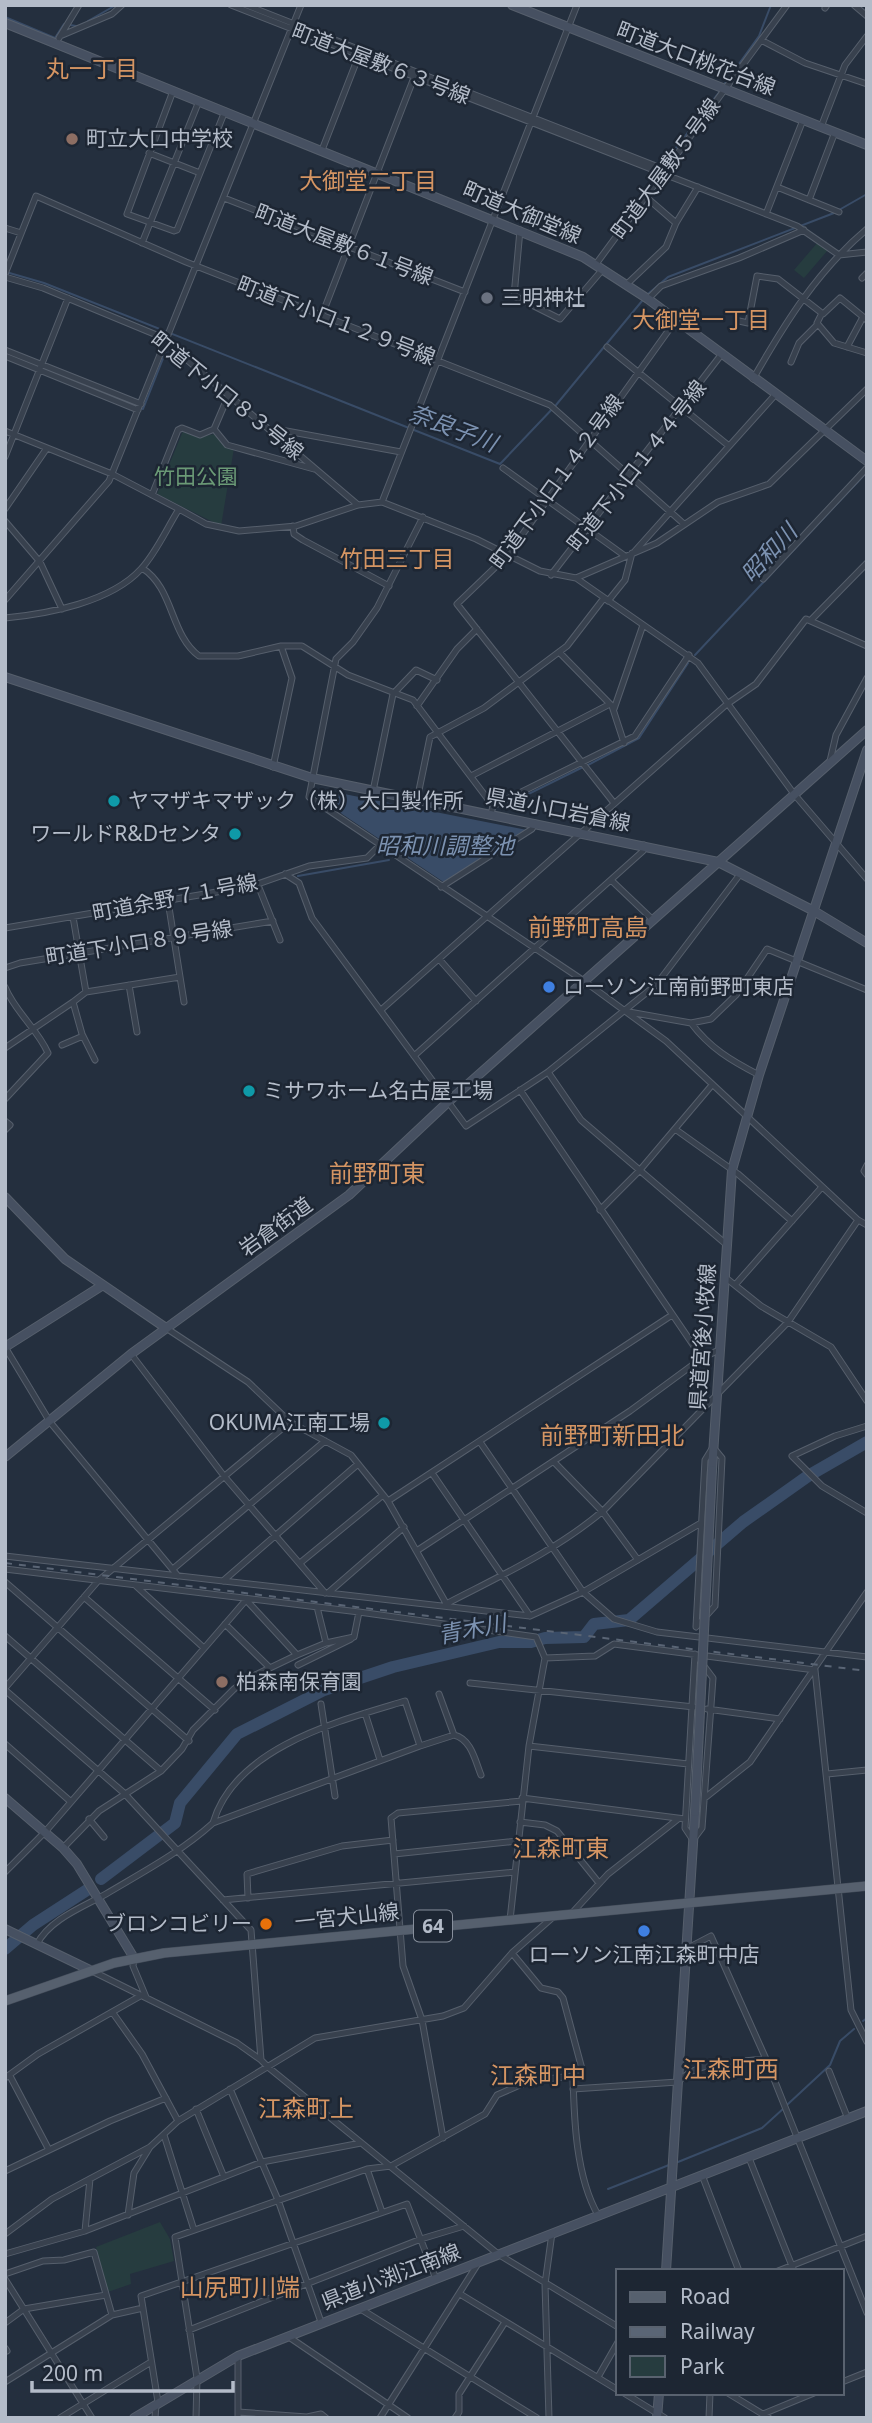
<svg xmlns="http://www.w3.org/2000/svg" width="872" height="2423" font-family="'Noto Sans','Noto Sans JP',sans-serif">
<rect width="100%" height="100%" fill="#242f3e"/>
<path fill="#263c3f" d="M818 242 828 250 804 278 794 270Z
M183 431 200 437 215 434 234 448 221 526 157 494Z
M160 2222 170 2239 174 2261 130 2274 131 2284 108 2292 96 2247Z"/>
<path fill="#394c67" d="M334 792 527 830 445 883 342 814 330 801Z"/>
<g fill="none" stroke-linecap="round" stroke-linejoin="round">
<path stroke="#394c67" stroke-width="2" d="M5 17 55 38 64 24 76 26
M88 21 116 5
M723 86 759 36 771 5
M661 167 720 91
M839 210 867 194
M6 272 44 283 409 428
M648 294 668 277 834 213
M58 375 143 409 168 346
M414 430 500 464 556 405 642 301
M695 655 866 473
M588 765 639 738 688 663
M502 807 583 767
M298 876 389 860
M863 2021 867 2018
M788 2104 830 2065 840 2041 854 2029
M678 2162 762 2128 784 2108
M608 2189 669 2165"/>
<path stroke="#394c67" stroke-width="12" d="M101 1879 175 1823 180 1803 237 1734 324 1690 393 1667 499 1642H531L545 1638 584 1637 594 1624 629 1620 743 1522 808 1476 867 1442
M5 1949 33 1925 87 1890"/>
<defs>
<path id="street" d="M231 5 797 226 839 255 867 252
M246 5 661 168 663 174
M854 5 867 16
M825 8 827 5
M60 36 112 14 122 5
M59 38 79 5
M761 40 805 63 867 84
M173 91 127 214 174 231 177 230 225 111
M821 127 845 65 867 36
M322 150 359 55
M149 153 200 173
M777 187 839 212
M646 197 676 223
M224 198 465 292
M809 200 835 132
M766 214 803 120
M5 228 21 233
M520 230 514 296 560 319 603 269
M142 243 199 101
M596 264 787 5
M5 274 36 196 186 262 550 405 684 524
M5 277 43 288 159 336 358 505
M862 278 867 273
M627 284 666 247 676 223 698 187
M648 299 661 286 739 258 804 230
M822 313 817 323 834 343 867 353
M322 315 415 75
M739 321 748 323 757 276 778 279 823 314 840 298 867 320
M607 347 729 446
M847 347 863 317
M5 350 141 404
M5 356 138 410
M791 362 799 343 818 324
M753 379C785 323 817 271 867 229
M214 429 227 445 314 469
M5 431 112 474 179 509
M275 434 281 430 401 452
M5 457 68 298
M503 468 625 556
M152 495 178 430 182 428 200 435 214 429 229 394
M382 502 577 5
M5 509 47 448
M423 517 377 608 353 642 336 659 309 797 584 981 666 1041 858 1220 867 1225
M5 521 40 562 62 609
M293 526 294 534 303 540 389 586
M635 551 775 395
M142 568C174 588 170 635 199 656H238L281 646H302L348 675 413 700 493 806 491 814
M551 575 721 355
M576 578 698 663 794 794 867 879
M763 579 867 468
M5 600 109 481 301 5
M608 601 625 580 632 553
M5 618C48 614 111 602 141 569 156 553 167 528 179 509L206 524 239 531 296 526 358 505 382 502 476 539 540 571 576 578 657 543 718 502 769 484 867 389
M811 620 867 563
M559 652 612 706 624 743
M417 706 457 649 477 629
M614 709 643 625
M830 761 836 735 867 678
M273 767 292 678 281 646
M471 776 610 704
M373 791 393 694 416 670 437 680
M417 800 430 737 484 708 567 646 604 598
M614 803 457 604 507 556 676 320
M493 806 635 736 689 655
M285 874 299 883 312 918 466 1126 548 1072 656 985 741 873
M611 880 653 920
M258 885 280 940
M441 887 532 829 535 823
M168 901 184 1002
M73 917 86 992 73 1002 82 1034 95 1060
M5 928 252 886 309 866 367 858 379 846
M439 959 476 1001
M5 968 20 963 273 921
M129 985 137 1032
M5 987C15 1012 37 1028 48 1053L5 1099
M86 992 180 977
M381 1010 727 704 756 684 806 619 867 646
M629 1012 691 1023C710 1048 730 1060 759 1075
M691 1023 711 1019 736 995 767 949 867 990
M62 1045 83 1036
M5 1048 73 1002
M414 1056 643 851 644 845
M548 1072 581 1120 727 1245
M520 1090 702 1358
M5 1121 10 1125 5 1130
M675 1129 738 1174 792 1221
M867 1165 864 1171 867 1175
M600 1210 640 1170 712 1085
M726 1278 761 1306 831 1347 867 1401
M735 1285 822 1187
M166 1328 248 1382 290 1422 351 1455 388 1501 447 1605
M5 1347 50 1422 178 1576
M131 1354 224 1476 325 1593
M867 1426 835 1436 792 1456 822 1486 867 1513
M480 1442 583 1592 614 1619 657 1632 867 1657
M713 1447 722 1458 715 1606 696 1627 705 1460Z
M554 1462 602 1511 638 1560
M432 1473 530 1616
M388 1501 672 1315
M418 1550 630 1411 702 1358 719 1350
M5 1556 530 1616 583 1592 701 1523
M300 1563 383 1495
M5 1569 359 1612 354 1637 326 1643 297 1655
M173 1569 325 1441
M223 1581 358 1464
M5 1582 189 1741
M136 1586 204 1648
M328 1593 404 1527
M84 1597 215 1710
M448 1603C502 1575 557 1550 604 1510L788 1322 858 1220
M317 1607 326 1643
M359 1612 536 1637 545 1658
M225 1624 269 1667
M5 1636 161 1771
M695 1654 713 1678 702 1828 693 1840 685 1828Z
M298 1665 351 1639
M815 1670 851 2010 867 2042
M470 1683 694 1707
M5 1688 98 1581 290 1422
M5 1690 124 1793 251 1930 261 2060 268 2067 498 2254 618 2327
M405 1701 420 1746 213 1823C235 1747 339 1721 405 1701Z
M321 1704 335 1796
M707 1709 780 1719
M365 1713 380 1760
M454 1735C471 1739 475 1760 481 1775
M5 1744 70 1801
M420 1746 454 1735 439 1694
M529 1746 688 1764
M827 1774 867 1770
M706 1797 750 1762 867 1592
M522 1798 685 1819
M89 1819 104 1837
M520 1822 545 1825 557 1831 599 1883
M63 1848 99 1811 161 1771 182 1749 193 1730 234 1689 253 1676 297 1655 248 1602
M394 1854 518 1841
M5 1872 45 1832 246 1600
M248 1898 247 1874 342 1846 393 1840
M223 1900 515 1872
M572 1913 608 1874 678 1819
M510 1920 529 1746 545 1658 595 1656 614 1644 815 1670
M37 1944C50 1919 83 1907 106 1894 143 1872 181 1852 213 1823
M686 1949 711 1936 766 2059 867 2313
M134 1958 133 1966 146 1997
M92 1971 237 2043 261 2060
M113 2013 142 2054 178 2121
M829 2071 848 2119
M10 2076 49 2150
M573 2076C574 2119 576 2177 598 2215
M5 2078 38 2054 142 1995
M230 2089 278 2200 321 2322
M573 2089 678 2082C697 2060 739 2062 766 2059
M196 2109 224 2177
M164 2135 194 2230
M443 2138 422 2020 403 1966 391 1818 398 1813 522 1801
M749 2158 794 2271
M367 2169 382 2212
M5 2171 110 2121 166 2098
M702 2175 739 2271
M128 2215 134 2173 150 2147
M85 2231 90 2179
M5 2234 52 2199 150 2147 178 2121 315 2038 443 2016 464 2008 512 1953 553 1917
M5 2254 85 2231 262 2162 361 2143
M778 2271 867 2236
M5 2274 43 2261 64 2260 94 2252 112 2315
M5 2279 92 2418
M460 2294 618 2390
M359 2308 537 2418
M5 2323 24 2309 106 2295
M189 2330 421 2239 464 2226
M289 2337 408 2418
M5 2348 7 2351
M238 2356V2418
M598 2377 618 2342
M5 2382 112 2315 143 2308
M842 2382 867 2372
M624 2393 665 2418
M728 2393 769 2418
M158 2402 141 2296 407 2204 436 2279
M238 2412 307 2417 321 2414 326 2418
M763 2414 814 2393
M60 2418 151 2362
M155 2418 156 2405
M196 2418 197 2378 175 2237 367 2169 391 2166 485 2114 497 2095 529 2081 573 2076 582 2069 563 1998 558 1992 541 1988 512 1953
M380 2418 479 2262
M455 2418 459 2412V2394L505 2322
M549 2418 545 2284 552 2233
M709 2418 710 2393"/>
<path id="secondary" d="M512 5 867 145
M5 23 583 257 648 299 867 461
M5 677 312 778 718 862 814 911 867 943
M5 1197 65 1259 166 1328
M5 1347 103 1285
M5 1457 131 1354 349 1195 448 1102 867 730
M712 1470 732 1170 759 1075 867 750
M5 1798 63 1848 77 1864 134 1958
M5 1929 92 1971
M666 2271 695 1812
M134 2418 238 2356 867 2111
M657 2418 659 2393"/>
<path id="primary" d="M5 2001 114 1963 164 1953 867 1886"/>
</defs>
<use href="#street" stroke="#565f6c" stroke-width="7"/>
<use href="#secondary" stroke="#565f6c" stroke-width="10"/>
<use href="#primary" stroke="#414a57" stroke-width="10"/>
<use href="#street" stroke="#38414e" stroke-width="5"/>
<use href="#secondary" stroke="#465061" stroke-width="8"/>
<use href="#primary" stroke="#56606e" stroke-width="9"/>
<path stroke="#5a6575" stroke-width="2" stroke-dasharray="7 7" stroke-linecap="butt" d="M5 1563 867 1671"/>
<defs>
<path id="secondary-bridge" d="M695 1812 712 1470"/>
</defs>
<use href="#secondary-bridge" stroke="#565f6c" stroke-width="10" stroke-linecap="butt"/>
<use href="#secondary-bridge" stroke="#465061" stroke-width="8"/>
</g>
<g fill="#8d6e63" stroke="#1d2633" stroke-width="2.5">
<circle cx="72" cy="139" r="7"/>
<circle cx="222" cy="1682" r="7"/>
</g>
<circle fill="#6b7280" stroke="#1d2633" stroke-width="2.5" cx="487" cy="298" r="7"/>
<g fill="#0f9aa8" stroke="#1d2633" stroke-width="2.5">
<circle cx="114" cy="801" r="7"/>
<circle cx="235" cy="834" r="7"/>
<circle cx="249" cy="1091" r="7"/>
<circle cx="384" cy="1423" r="7"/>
</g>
<g fill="#3f7fe0" stroke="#1d2633" stroke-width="2.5">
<circle cx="549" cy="987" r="7"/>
<circle cx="644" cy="1931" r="7"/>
</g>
<circle fill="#e8710a" stroke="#1d2633" stroke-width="2.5" cx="266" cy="1924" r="7"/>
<g text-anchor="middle" stroke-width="5" stroke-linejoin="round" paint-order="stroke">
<rect fill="#1d2633" stroke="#878f9c" stroke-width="2" x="414" y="1910.5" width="38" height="31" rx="5"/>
<g font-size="19" font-weight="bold" fill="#b4bcc9">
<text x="433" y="1933">64</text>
</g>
<g font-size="21" fill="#b4bcc9" stroke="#1d2633">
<text transform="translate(696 59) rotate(21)" y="7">町道大口桃花台線</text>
<text transform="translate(381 64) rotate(21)" y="7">町道大屋敷６３号線</text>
<text transform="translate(666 169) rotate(-54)" y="7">町道大屋敷５号線</text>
<text transform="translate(522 213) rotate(23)" y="7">町道大御堂線</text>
<text transform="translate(344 245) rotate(21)" y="7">町道大屋敷６１号線</text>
<text transform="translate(336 321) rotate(21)" y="7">町道下小口１２９号線</text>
<text transform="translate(227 396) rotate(39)" y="7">町道下小口８３号線</text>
<text transform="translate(637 466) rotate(-52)" y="7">町道下小口１４４号線</text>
<text transform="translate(557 482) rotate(-54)" y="7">町道下小口１４２号線</text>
<text transform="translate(558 810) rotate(11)" y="7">県道小口岩倉線</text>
<text transform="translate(175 898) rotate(-11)" y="7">町道余野７１号線</text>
<text transform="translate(139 943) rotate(-9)" y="7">町道下小口８９号線</text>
<text transform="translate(276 1227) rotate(-36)" y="7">岩倉街道</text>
<text transform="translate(703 1337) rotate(-86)" y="7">県道宮後小牧線</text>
<text transform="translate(347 1917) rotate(-6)" y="7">一宮犬山線</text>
<text transform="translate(391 2277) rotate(-21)" y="7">県道小渕江南線</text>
</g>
<g font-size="21" fill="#b4bcc9" stroke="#1d2633" text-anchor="start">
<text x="86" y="146">町立大口中学校</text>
<text x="501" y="305">三明神社</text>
<text x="128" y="808">ヤマザキマザック（株）大口製作所</text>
<text x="221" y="841" text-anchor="end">ワールドR&amp;Dセンタ</text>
<text x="563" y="994">ローソン江南前野町東店</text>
<text x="263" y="1098">ミサワホーム名古屋工場</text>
<text x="370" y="1430" text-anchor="end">OKUMA江南工場</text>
<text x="236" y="1689">柏森南保育園</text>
<text x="252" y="1931" text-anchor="end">ブロンコビリー</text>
<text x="644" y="1962" text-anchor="middle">ローソン江南江森町中店</text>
</g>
<g font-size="21" fill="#6b9a76" stroke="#1d2633">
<text x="196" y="484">竹田公園</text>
</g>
<g font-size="23" fill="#d59563" stroke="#1d2633">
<text x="92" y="77">丸一丁目</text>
<text x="368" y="189">大御堂二丁目</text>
<text x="701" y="328">大御堂一丁目</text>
<text x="397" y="567">竹田三丁目</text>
</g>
<g font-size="23" font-style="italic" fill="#7c92b1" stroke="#1d2633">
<text transform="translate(453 428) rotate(21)" y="8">奈良子川</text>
<text transform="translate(769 553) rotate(-47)" y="8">昭和川</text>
<text x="445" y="854">昭和川調整池</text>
<text transform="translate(472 1629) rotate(-11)" y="8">青木川</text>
</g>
<g font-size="24" fill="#d59563" stroke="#1d2633">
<text x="588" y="936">前野町高島</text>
<text x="377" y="1182">前野町東</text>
<text x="612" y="1444">前野町新田北</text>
<text x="561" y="1857">江森町東</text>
<text x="731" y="2078">江森町西</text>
<text x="538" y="2084">江森町中</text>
<text x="306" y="2117">江森町上</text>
<text x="240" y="2296">山尻町川端</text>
</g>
</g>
<rect width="872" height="2423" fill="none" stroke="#b4bcc9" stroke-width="14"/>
<rect x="616" y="2269" width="228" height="126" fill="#1d2633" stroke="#59626f" stroke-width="2"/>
<rect x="630" y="2292" width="35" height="10" fill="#56606e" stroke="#59626f" stroke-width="2"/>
<text x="680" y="2304" font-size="21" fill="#b4bcc9">Road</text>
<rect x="630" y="2327" width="35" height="10" fill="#5a6575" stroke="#59626f" stroke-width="2"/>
<text x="680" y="2339" font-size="21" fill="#b4bcc9">Railway</text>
<rect x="630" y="2356" width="35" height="21" fill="#263c3f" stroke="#59626f" stroke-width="2"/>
<text x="680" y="2374" font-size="21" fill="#b4bcc9">Park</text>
<path d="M32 2381v10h201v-10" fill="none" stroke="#b4bcc9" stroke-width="3.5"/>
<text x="42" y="2381" font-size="21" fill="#b4bcc9" stroke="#1d2633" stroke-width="5" paint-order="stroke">200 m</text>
</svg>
